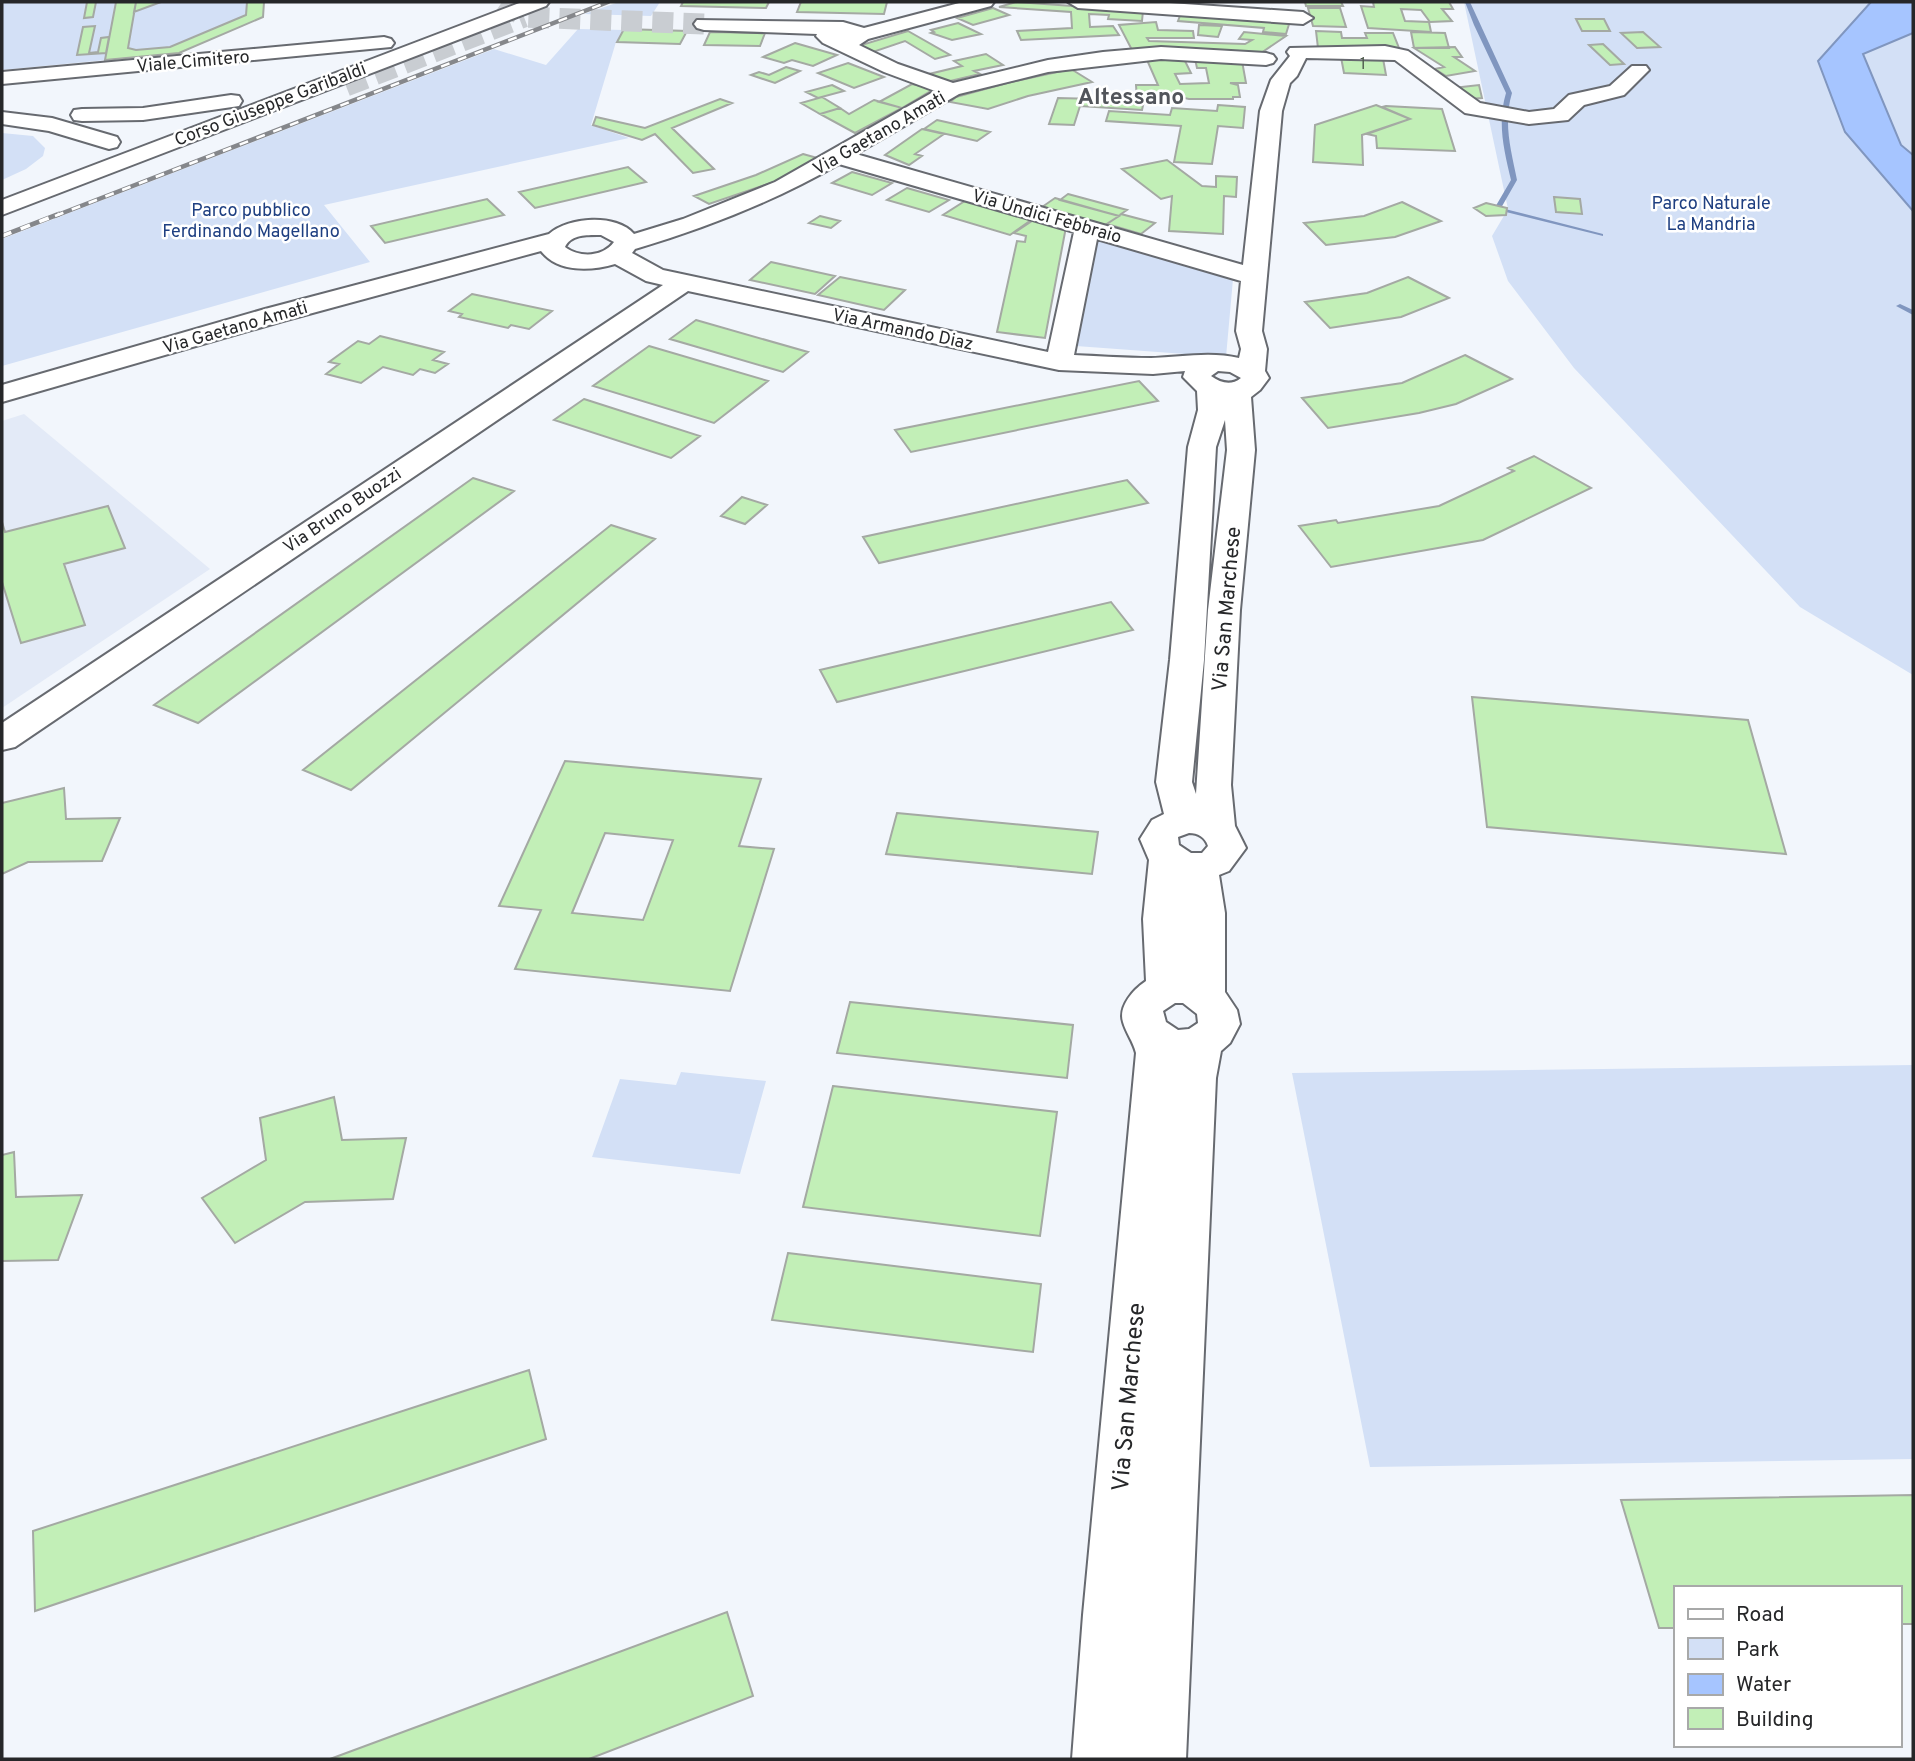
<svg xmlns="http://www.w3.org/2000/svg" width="1915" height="1761" font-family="Overpass,sans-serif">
<rect width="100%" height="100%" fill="#f2f6fc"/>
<path fill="#e3eaf7" d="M24 414 210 569 2 708V421Z"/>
<path fill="#d3e0f6" d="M2 2H264L263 17 179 53 2 70Z
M619 2H660L651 16 584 14Z
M1464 2H1913V675L1800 607 1574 368 1508 281 1492 236 1508 209Z
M578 29 624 30 616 42 591 125 629 138 324 205 370 262 2 366V239L494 49 546 65Z
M2 133 33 136 45 148 43 156 26 169 2 180Z
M1105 240 1233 279 1226 357 1076 346 1087 244Z
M1913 1065V1459L1370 1467 1292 1073Z
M681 1072 766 1081 740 1174 592 1157 620 1079 676 1085Z"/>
<path fill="#a6c5ff" stroke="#8096bf" stroke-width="2" d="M1871 2H1913V33L1863 54 1901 145 1913 155V211L1845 132 1818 61Z"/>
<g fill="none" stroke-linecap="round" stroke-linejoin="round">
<path fill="#8096bf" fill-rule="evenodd" d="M1465 2H1470L1512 93C1503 123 1511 150 1517 180L1501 208 1603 234V236L1494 209 1511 180C1504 150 1497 123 1506 93L1474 25Z
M1900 304 1913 310V315L1898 307 1896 306Z"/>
</g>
<path fill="#c2efb7" stroke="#a4a9a3" stroke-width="2" fill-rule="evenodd" d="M87 2H96L93 17 84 18Z
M116 2H136L128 48 136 50 170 47 246 15 247 2H264L263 17 179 53 105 60Z
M136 2H161L134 12Z
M683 2H769L766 8 681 6Z
M801 2H887L884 14 797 12Z
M1016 2 1143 11 1142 21 1108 19 1109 15 1089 14 1090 27 1113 26 1119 35 1021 40 1017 31 1072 28 1071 12 999 7Z
M1305 2H1341L1343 6H1306Z
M1373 2H1449L1453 9H1442L1452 21 1430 22 1421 10 1401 9 1405 21 1429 22 1431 32 1368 28 1361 6 1374 7Z
M993 8 1009 15 973 25 957 18Z
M1308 8H1340L1346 27 1313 26Z
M1181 13 1290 21 1286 34 1263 32 1264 28 1178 21Z
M1576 19H1604L1610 31H1582Z
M1156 22 1158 30 1193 31 1194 38H1147L1149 41 1245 44 1252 40 1239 39 1244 32 1286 36 1261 53 1180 48 1132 50 1119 25Z
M958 23 981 34 952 40 931 33 934 32 931 30Z
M1199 25 1222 26 1218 37 1198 35Z
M95 26 89 53 98 52 101 38 109 37 106 53 77 55 83 27Z
M624 29 687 31 680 44 617 42Z
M908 31 950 55 935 59 905 41 870 53 858 46Z
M1316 31 1341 32 1342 38H1367L1365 33H1393L1399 48H1318Z
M710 32 765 33 760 46 704 45Z
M1411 32 1445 33 1449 48H1414Z
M1643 32 1660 47 1637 48 1621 33Z
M795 43 837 55 813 66 792 60 784 63 763 57Z
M1603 44 1624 64 1610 65 1589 45Z
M1455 47 1462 57H1454L1475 71 1446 76 1435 69 1444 67 1414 48Z
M1340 52 1382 53 1386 75 1344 73Z
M986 54 1003 65 974 71 980 74 946 82 925 75 962 66 954 61Z
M1184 59 1191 73 1175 74 1180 84 1209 83 1206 68H1197L1195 59 1242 61 1246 83H1230L1238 85 1240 97H1233V99H1189L1166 94 1167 102 1144 101 1142 110 1080 106 1074 125 1049 124 1058 98 1137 100 1136 85H1158L1147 60Z
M848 63 884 77 854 88 818 73Z
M786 67 800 71 775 83 751 75 759 72 769 75Z
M1071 69 1092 82 1028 96 988 109 950 102 956 97 1007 83Z
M912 84 934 89 902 108 879 102Z
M832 85 844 91 818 98 806 92Z
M1479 85 1482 98 1469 99 1453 88Z
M822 97 840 108 820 114 801 103Z
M720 99 732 103 672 128 714 169 693 173 655 134 642 140 593 125 596 117 645 128Z
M874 100 902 108 855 133 820 114 840 108 849 114Z
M1218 105 1245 107 1243 128 1218 126 1212 164 1174 162 1181 126 1106 121 1109 111 1170 115 1172 108 1217 111Z
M1376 105 1410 119 1362 135 1363 165 1313 162 1315 125Z
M1386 106 1442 109 1455 151 1377 148 1376 136 1367 134 1410 119 1382 107Z
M937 120 990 132 977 141 924 129Z
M922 129 944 134 915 154 922 156 909 165 885 155Z
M803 154 821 159 774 182 709 204 694 196 756 175Z
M1167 160 1202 186 1216 187V176L1237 177 1236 197 1224 196 1223 234 1169 231 1172 196 1161 199 1122 169Z
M628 167 646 182 535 208 519 192Z
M852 172 892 183 872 195 832 183Z
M907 188 949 200 929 212 887 200Z
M1068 194 1127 210 1121 214 1155 223 1141 234 1107 224 1119 216 1060 200Z
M1554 197 1580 199 1582 214 1556 212Z
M1055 198 1119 216 1105 225 1042 207Z
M487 199 504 215 385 243 371 226Z
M968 199 1034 218 1010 235 943 215Z
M1402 202 1441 221 1395 237 1326 245 1304 223 1364 216Z
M1486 203 1507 208 1506 215 1486 216 1474 208Z
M820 216 840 221 831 228 809 223Z
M1035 219 1066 227 1045 338 997 332 1017 241 1025 242 1026 236 1014 233Z
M771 262 835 276 815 294 750 280Z
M840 277 905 290 884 310 818 295Z
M1408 277 1449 298 1401 317 1330 328 1305 302 1367 293Z
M472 294 552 311 529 329 511 325 508 328 459 317 462 314 449 311Z
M696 320 808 352 783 372 670 339Z
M380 336 444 352 433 360 448 364 435 373 420 369 413 375 383 367 361 383 326 374 339 364 329 362 358 341 369 344Z
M649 346 768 381 714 423 593 386Z
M1465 355 1512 379 1456 404 1419 413 1328 428 1302 398 1402 383Z
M1139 381 1158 401 911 452 895 430Z
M584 399 700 436 671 458 554 420Z
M1534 456 1591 488 1483 540 1331 567 1299 526 1336 520 1338 523 1439 506 1514 471 1508 468Z
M473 478 514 491 198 723 154 705Z
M1127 480 1148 503 879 563 863 537Z
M742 497 767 505 745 524 721 516Z
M108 506 125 548 64 564 85 625 21 643 2 582V522L5 532Z
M611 525 655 539 351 790 303 770Z
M1111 602 1133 630 837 702 820 670Z
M1472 697 1748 720 1786 854 1487 827Z
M565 761 761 779 739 846 774 849 730 991 515 969 541 910 499 906ZM605 833 673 840 643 920 572 913Z
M64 788 66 819 120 818 102 861 28 862 2 874V803Z
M897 813 1098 832 1092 874 886 854Z
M850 1002 1073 1025 1067 1078 837 1053Z
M833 1086 1057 1112 1040 1236 803 1207Z
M334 1097 342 1140 406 1138 393 1199 305 1202 235 1243 202 1198 266 1160 260 1118Z
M14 1152 16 1197 82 1195 58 1260 2 1261V1155Z
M788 1253 1041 1284 1033 1352 772 1320Z
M529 1370 546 1439 35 1611 33 1531Z
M1913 1495V1624H1899V1588H1675V1628H1659L1621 1500Z
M727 1612 753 1696 589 1759H330Z"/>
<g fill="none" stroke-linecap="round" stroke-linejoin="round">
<path stroke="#c9cdd2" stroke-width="21" stroke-dasharray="21 10" stroke-linecap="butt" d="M502 2 524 17 704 24
M346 86 524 17"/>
<defs>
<path id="minor" d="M522 2H549L546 6 2 215V200Z
M963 2H994L991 6 868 39 859 45 898 64 953 83 1048 60 1103 52 1161 47 1266 53 1273 55 1276 59 1273 63 1266 65 1161 59 1048 72 959 94 856 154 1243 265 1260 111 1271 80 1290 56 1287 52 1290 48 1385 46 1408 51 1480 103 1529 112 1554 109 1569 95 1610 86 1632 66H1646L1649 70 1624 95 1584 105 1568 120 1529 124 1465 113 1395 60 1306 58 1297 76 1290 83 1282 111 1262 331 1267 349 1265 371 1269 378 1260 390 1251 397 1255 450 1240 610 1231 785 1235 826 1246 848 1229 871 1219 875 1225 913V992L1237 1010 1240 1024 1230 1043 1221 1051 1216 1078 1186 1759H1072L1083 1615 1136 1053C1133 1041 1126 1033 1123 1022 1118 1006 1134 989 1146 981L1143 919 1149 860 1140 839 1152 820 1164 814 1156 782 1170 660 1188 447 1198 410 1197 391 1183 377 1185 371 1153 374 1059 370 688 291 15 747 2 750V723L663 285 646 281 615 264C591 271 558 273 541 251L283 321 2 402V385L265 309 549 234C568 217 616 213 634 234L683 219 775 182 935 91 884 72 823 43 816 36 817 34 704 30 697 28 694 24 697 20 843 22 864 28ZM839 164 1074 232 1048 352 663 270 632 253 635 249C706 228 775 201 839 164ZM601 235 614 242C603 257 580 258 565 247 571 234 588 235 601 235ZM1097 239 1241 281 1236 331 1241 349 1239 358C1211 351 1180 357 1151 358 1126 358 1100 356 1074 355ZM1218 371 1230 372 1241 378C1231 386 1221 383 1211 376ZM1225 420 1227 450 1208 610 1196 794 1192 782 1204 660 1216 447ZM1189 833C1198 833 1205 837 1208 846L1202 853H1191L1179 845 1178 837ZM1175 1003H1183L1197 1014 1198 1023 1189 1029 1178 1030 1166 1022 1163 1011Z
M1068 2H1155L1303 12 1313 18 1303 24 1078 8Z
M384 37 391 39 394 43 391 47 2 84V72Z
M231 95 239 96 242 101 239 106 143 120 82 121 74 120 71 115 74 110 82 109 143 108Z
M2 112 52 118 117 137 120 142 117 147 109 149 49 131 2 124Z"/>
</defs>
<use href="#minor" stroke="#676a70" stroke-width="4"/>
<use href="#minor" fill="#fff" fill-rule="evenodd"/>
<defs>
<path id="rail-far1" d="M55 216 608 2"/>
<path id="rail" d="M2 236 59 214"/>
</defs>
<use href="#rail-far1" stroke="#85878b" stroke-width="4.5"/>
<use href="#rail" stroke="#85878b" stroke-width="5"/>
<use href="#rail-far1" stroke="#fff" stroke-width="2.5" stroke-dasharray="9" stroke-linecap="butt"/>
<use href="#rail" stroke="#fff" stroke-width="3.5" stroke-dasharray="10" stroke-linecap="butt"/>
</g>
<g text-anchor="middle" stroke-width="5" stroke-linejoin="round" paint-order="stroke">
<g font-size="16" fill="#4d594c">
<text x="1363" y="69">1</text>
</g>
<g font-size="18" fill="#262729" stroke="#fff">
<text transform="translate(193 61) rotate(-5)" y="6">Viale Cimitero</text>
<text transform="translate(270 104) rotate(-21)" y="6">Corso Giuseppe Garibaldi</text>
<text transform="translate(879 133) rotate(-30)" y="6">Via Gaetano Amati</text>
<text transform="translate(1047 216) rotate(16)" y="6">Via Undici Febbraio</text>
<text transform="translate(235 327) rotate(-16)" y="6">Via Gaetano Amati</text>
<text transform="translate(903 329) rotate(12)" y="6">Via Armando Diaz</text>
<text transform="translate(342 510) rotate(-34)" y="6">Via Bruno Buozzi</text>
</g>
<g font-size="18" fill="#1e3f81" stroke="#fff">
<text x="1711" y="209">Parco Naturale<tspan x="1711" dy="21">La Mandria</tspan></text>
<text x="251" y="216">Parco pubblico<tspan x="251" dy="21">Ferdinando Magellano</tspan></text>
</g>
<g font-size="21" fill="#262729" stroke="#fff">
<text transform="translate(1226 609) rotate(-85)" y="7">Via San Marchese</text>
</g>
<g font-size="23" font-weight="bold" fill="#52555b" stroke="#fff">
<text x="1131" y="104">Altessano</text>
</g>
<g font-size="24" fill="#262729" stroke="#fff">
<text transform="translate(1128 1397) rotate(-85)" y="8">Via San Marchese</text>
</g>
</g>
<rect width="1915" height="1761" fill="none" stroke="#262729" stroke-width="7"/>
<rect x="1674" y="1586" width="228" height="161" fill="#ffffff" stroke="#a8a9a9" stroke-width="2"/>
<rect x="1688" y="1609" width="35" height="10" fill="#ffffff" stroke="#a8a9a9" stroke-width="2"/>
<text x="1736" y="1621" font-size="21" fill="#262729">Road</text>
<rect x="1688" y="1638" width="35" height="21" fill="#d3e0f6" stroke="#a8a9a9" stroke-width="2"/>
<text x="1736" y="1656" font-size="21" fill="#262729">Park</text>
<rect x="1688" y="1674" width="35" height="21" fill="#a6c5ff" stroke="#a8a9a9" stroke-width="2"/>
<text x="1736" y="1691" font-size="21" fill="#262729">Water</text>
<rect x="1688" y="1708" width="35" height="21" fill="#c2efb7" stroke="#a8a9a9" stroke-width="2"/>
<text x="1736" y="1726" font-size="21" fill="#262729">Building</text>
</svg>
